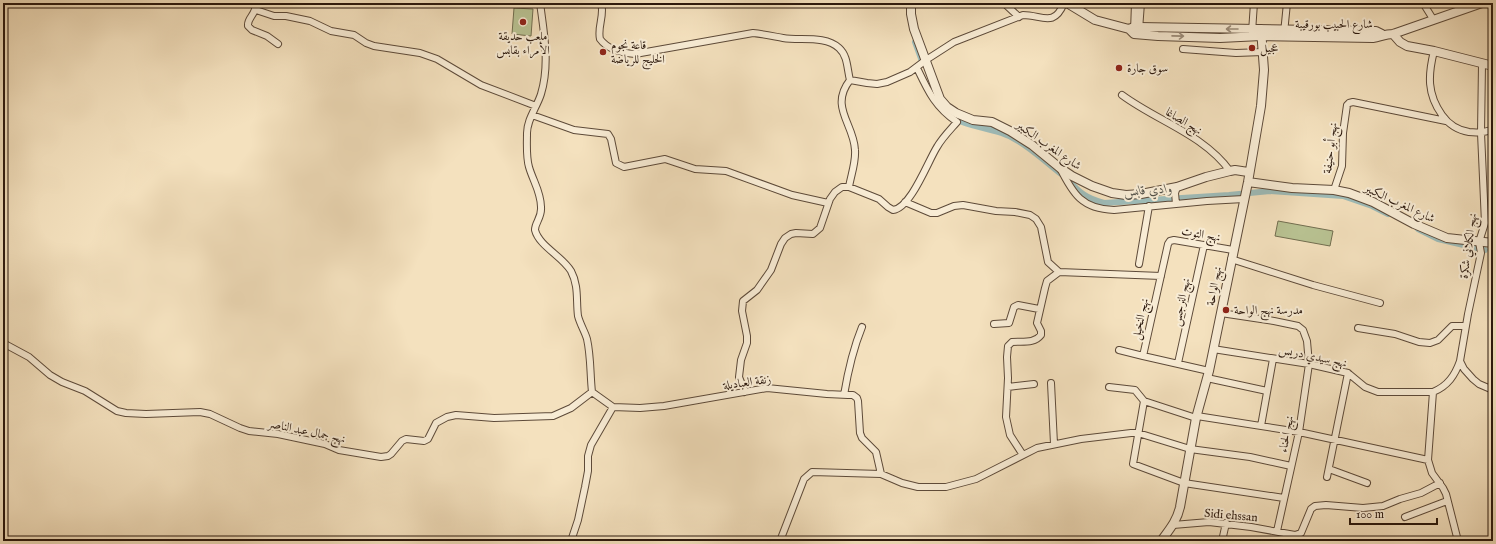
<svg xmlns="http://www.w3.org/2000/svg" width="1496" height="544" font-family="'IM FELL English',Amiri,serif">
<rect width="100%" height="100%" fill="#f4e1be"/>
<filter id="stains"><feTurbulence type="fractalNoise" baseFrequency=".005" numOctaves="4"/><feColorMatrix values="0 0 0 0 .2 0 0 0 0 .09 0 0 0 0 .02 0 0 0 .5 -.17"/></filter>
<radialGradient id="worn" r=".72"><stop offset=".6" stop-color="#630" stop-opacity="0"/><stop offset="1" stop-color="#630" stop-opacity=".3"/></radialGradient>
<path fill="#b9c393" stroke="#726e50" d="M514 8 533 9 531 36 512 34Z
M1278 221 1333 231 1330 246 1275 236Z"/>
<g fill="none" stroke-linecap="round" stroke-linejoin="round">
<path stroke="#9ebcb9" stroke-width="6" d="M915 42 923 64
M953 118C974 129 999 128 1018 141 1033 150 1047 163 1061 174
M1068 180C1080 193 1086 198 1104 203L1229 195 1270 191 1343 196 1372 206 1388 214
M1418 229 1438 239 1485 250"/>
<defs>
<path id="minor" d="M256 3C256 16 247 17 248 26L252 30 267 36 278 44
M540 3C544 33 550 64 541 94 537 107 527 119 527 133 527 144 526 157 529 167 533 181 541 192 541 207 542 218 535 222 535 230 539 246 562 256 571 271 579 286 576 301 578 316 580 324 585 332 587 339 591 357 590 374 592 392L613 407 591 445 588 456V471L585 487 578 520 571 541
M601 3C605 15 597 27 600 39 608 50 622 53 635 54L753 33C763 34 772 36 783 38 800 41 825 35 839 48 848 56 847 69 850 80L867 83 877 84 887 82 910 72 926 60 954 42 1023 15C1042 15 1054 28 1064 3
M1004 3 1019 17
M1423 3 1433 19
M256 10 274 16H286L310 21 331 31 354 35 366 43 374 46 420 53 437 59 481 85 536 106
M1139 30 1141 3
M1134 31 1135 3
M1252 32 1254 3
M1284 33 1287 3
M1183 49 1236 53 1263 52
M1434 51C1428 75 1427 94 1442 115 1449 125 1457 130 1469 132 1478 133 1485 133 1493 129
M1482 64 1481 133 1485 223 1479 242 1481 253 1468 314 1460 361 1464 369 1473 379 1479 384 1493 390
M1122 95C1157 121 1203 134 1230 171
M532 115 574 130 608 134 611 139 616 163 624 167 665 159 695 169 726 171 792 195 828 203
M1060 168C1073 194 1082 209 1114 210L1207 201 1244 199
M849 187C851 175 856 162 855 150 854 124 829 107 850 80
M1334 190 1342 166 1343 133 1347 105 1349 103 1353 102 1446 121
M905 202 931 213H937L954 206 963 205 996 211 1015 212 1030 215 1036 219 1041 227 1048 262 1059 272 1161 276
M1176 204 1175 193 1177 187
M1231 259 1313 285 1380 303
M1139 264 1149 206
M1221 313 1274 321 1298 326 1303 330 1307 341 1309 364 1299 432 1277 531
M994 324 1009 323 1014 307 1018 305 1039 309
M1358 328 1395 334 1419 342 1430 343 1438 340 1452 326H1466
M3 343 29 357 50 375 62 382 85 391 117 411 126 413 146 414 200 412 210 414 240 428 249 431 278 434 325 444 339 450 381 457 388 456 391 454 402 441 406 439 424 441 428 439 436 423 447 417 456 415 494 418 553 416 571 408 592 392
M1213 349 1309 364 1348 373 1365 387 1378 392H1433C1448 386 1455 375 1460 361
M1119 350 1143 356
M1178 363 1204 245
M1209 371 1143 356 1168 244 1170 241 1174 240 1233 250
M1207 378 1267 391
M1051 383 1054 444
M1008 387 1034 384
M1109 387 1135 390 1144 401
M745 392 739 377 741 360 747 343V336L742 311 743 301 757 290 771 270 781 244 785 238 791 234 796 233 813 234 820 228 830 199 835 192 842 187H849L879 199 888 207 893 210C911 208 928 161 937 147 942 138 950 130 957 122 935 107 928 91 917 68
M1433 392 1428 460 1432 473 1443 488 1446 494 1458 541
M844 395C848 371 853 349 862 327
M613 407 640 408 664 406 767 388 827 394 848 395H853L857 398 858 401 860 433 862 438 876 452 881 474
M1197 416 1299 432 1428 460
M1196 418 1144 401 1133 464 1184 483 1284 498
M1261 426 1273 359
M1023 455 1010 435 1006 417 1008 378 1007 357 1008 346 1012 342C1023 341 1034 344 1041 335V331L1037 323 1045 288 1047 281 1059 272
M1329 469 1367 483
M1327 477 1348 373
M1405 517 1447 501
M1173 525 1209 522 1251 527 1295 535 1301 533 1311 509 1315 506 1326 505 1363 508 1383 506 1400 499 1421 493 1440 483
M1287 534 1292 541
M780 541 804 479 812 472 881 474 902 483 918 487H946L976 479 1037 448 1081 439 1131 433H1138L1190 449 1250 457 1291 466
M1222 541 1226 523"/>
<path id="tertiary" d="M911 3V14L914 29 940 99 947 107 956 113 973 120 992 122 1010 131 1032 145 1060 168 1072 176 1092 186 1112 193 1126 195 1141 194 1177 187 1206 177 1230 171 1235 170 1248 172
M1067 3 1095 20 1129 29 1134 34 1158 36 1220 38 1261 36 1373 38C1380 37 1385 34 1393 34L1482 3
M1129 29 1134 27H1139L1376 31 1382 34
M1393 34 1400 42 1407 46 1434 51 1493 66
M1248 182 1292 188 1334 190 1349 193 1373 202 1414 224 1447 238 1493 243
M1161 541C1169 530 1177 521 1180 507L1196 418 1209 371 1248 182 1261 106 1264 70 1261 29"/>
</defs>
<use href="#minor" stroke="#5d4a39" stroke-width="8"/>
<use href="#tertiary" stroke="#5d4a39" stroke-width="10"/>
<use href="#minor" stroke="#f8ecd5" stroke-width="6"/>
<use href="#tertiary" stroke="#f8ecd5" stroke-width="8"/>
</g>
<defs><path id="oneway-shaft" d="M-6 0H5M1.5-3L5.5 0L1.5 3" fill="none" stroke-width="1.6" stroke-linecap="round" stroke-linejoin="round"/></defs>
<g stroke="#9c8d7b">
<use href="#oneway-shaft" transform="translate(1232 29) rotate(180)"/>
<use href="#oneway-shaft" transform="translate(1178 36) rotate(1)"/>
</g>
<g fill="#8f2418" stroke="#f8ecd5" stroke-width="1.5">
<circle cx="523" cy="22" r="4"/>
<circle cx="1252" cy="48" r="4"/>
<circle cx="603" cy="52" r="4"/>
<circle cx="1119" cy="68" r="4"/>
<circle cx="1226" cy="310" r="4"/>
</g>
<g text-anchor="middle" stroke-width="4" stroke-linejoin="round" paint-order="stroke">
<g font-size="12" fill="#2b180d" stroke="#f8ecd5">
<text x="1334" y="28">شارع الحبيب بورقيبة</text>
<text transform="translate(1184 121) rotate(31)" y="4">نهج الصاغا</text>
<text transform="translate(1049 145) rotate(35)" y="4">شارع المغرب الكبير</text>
<text transform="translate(1330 148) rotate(-83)" y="4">نهج أبو حنيفة</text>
<text transform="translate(1400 203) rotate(25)" y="4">شارع المغرب الكبير</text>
<text transform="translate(1201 234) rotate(10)" y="4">نهج التوت</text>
<text transform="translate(1468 246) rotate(-82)" y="4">نهج الكلاني شكرة</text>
<text transform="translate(1214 286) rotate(-79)" y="4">نهج الواحة</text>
<text transform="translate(1181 302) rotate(-78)" y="4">نهج النرجس</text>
<text transform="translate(1140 319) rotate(-77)" y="4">نهج النخيل</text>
<text transform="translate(1313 356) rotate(12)" y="4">نهج سيدي دريس</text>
<text transform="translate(747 382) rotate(-8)" y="4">زنقة العباديلة</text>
<text transform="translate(307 431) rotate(12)" y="4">نهج جمال عبد الناصر</text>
<text transform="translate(1286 434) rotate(-79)" y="4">نهج الحناء</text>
<text transform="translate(1231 515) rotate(5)" y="4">Sidi ehssan</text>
</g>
<g font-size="12" fill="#2b180d" stroke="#f8ecd5" text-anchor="start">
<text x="523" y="40" text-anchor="middle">ملعب حديقة<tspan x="523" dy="14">الأمراء بقابس</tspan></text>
<text x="611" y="49">قاعة نجوم<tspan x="611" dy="14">الخليج للرياضة</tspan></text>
<text x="1260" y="52">عجيل</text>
<text x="1127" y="72">سوق جارة</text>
<text x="1234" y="314">مدرسة نهج الواحة</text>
</g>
<g font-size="13" font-style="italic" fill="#535149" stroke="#f8ecd5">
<text transform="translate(1148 189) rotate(-4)" y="5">وادي قابس</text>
</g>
</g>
<rect width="1496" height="544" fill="none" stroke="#f4e1be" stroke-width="16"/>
<rect x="4" y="4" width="1488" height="536" fill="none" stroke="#2b180d" stroke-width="2"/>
<rect x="8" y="8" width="1480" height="528" fill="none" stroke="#2b180d"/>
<path d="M1350 518v6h87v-6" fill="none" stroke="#2b180d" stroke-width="2"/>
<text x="1356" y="518" font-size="12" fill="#2b180d" stroke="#f8ecd5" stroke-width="3" paint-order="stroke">100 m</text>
<rect width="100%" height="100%" filter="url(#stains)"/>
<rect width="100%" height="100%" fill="url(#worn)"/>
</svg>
